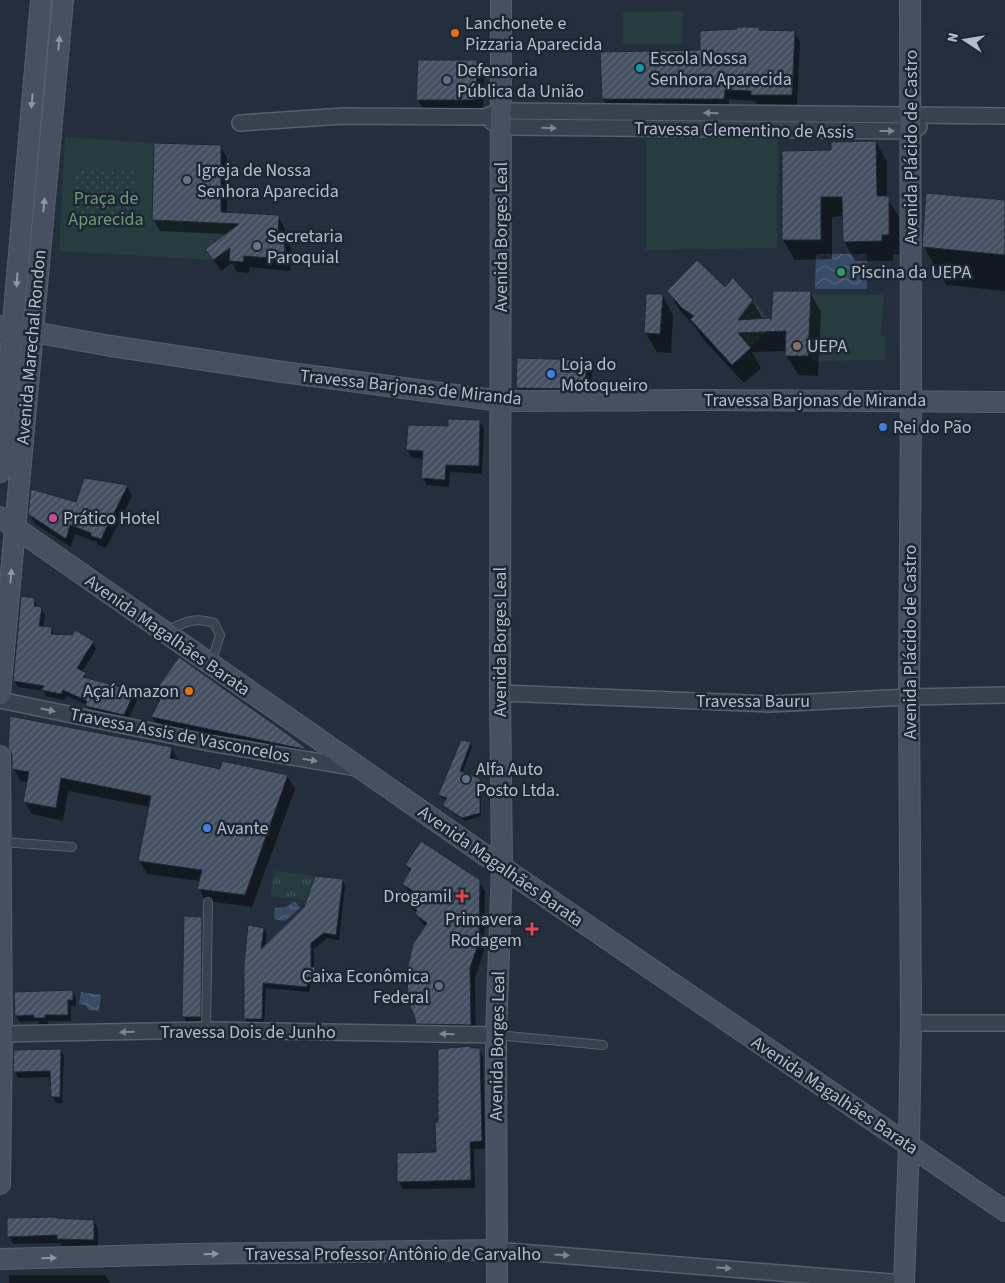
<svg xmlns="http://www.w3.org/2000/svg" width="1005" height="1283" font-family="'Source Sans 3',sans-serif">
<defs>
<pattern id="grass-tufts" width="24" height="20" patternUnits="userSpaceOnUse" patternTransform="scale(1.25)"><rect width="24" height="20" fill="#263c3f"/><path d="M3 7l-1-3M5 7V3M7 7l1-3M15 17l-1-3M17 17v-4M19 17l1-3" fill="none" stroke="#435659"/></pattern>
<pattern id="garden-dots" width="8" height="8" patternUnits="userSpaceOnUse" patternTransform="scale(1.25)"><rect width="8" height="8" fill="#263c3f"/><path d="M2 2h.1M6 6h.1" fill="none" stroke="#435659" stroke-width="1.8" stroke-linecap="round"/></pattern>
<pattern id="water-waves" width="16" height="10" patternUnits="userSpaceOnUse" patternTransform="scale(1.25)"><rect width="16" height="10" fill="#394c67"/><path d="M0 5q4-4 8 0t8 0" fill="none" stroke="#53647b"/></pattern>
<pattern id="building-hatch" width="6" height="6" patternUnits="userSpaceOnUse" patternTransform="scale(1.25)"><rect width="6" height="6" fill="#455162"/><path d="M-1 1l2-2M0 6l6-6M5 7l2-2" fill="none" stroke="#5d6877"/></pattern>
</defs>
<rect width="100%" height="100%" fill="#242f3e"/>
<path fill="url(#grass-tufts)" d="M275 871 315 876 306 900 270 896Z"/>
<path fill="#263c3f" d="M683 11 682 44H623V12Z
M65 137 154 143 152 220 219 223 221 212H233L229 261 59 251Z
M778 138 777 248 646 250V139Z
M811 294 884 295 881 336H885V360L812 361 811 337H809Z"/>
<path fill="url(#garden-dots)" d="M76 168 136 170 135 195 74 193Z
M74 198 134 200 132 225 72 223Z
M753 300 767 318 742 320 741 315Z
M767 332 751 348 743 338 742 333Z"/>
<path fill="url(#water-waves)" d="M816 254H867V289H815Z
M295 901 300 908 285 921 274 919 275 908 286 907Z
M81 992 101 995 99 1011 88 1010 89 1008 86 1007V1005L79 1004Z"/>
<path fill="#0007" fill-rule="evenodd" d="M758 29 760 31 794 32 800 42 797 105 757 104 755 101 729 99V109L609 108 603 99 701 51Z
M476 61 484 75 483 113 425 112 418 99Z
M876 142 887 162V197L899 217 900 254H893V261H855L844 241V216L832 217V259L795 260 783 240 784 152 832 151Z
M220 146 227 158V213L278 217 285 229V238L292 250 290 271 250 267 249 273 237 272 232 263 221 271 206 249 227 234 160 231 153 219ZM284 245 286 248 285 266 282 265Z
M1005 201V291L946 285 924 247Z
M725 289 752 300 763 320 773 323 810 292 821 312 818 376 798 375 786 355V351L752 352 761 368 744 383 703 339 696 328 680 311 669 291Z
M662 295 673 315 671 353 657 352 645 332Z
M518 360 587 361 592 371 590 398H523L517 388Z
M480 422 484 429 482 474 450 472 449 487 427 485 422 477 424 459 412 458 407 450 449 427Z
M127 486 132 496 106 548 98 545 96 542 75 534 71 547 35 524 30 514 77 504Z
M34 599 38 608 41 609 45 615 43 627 51 628 55 635 93 642 96 649 82 672 88 680 134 692 138 698 128 720 90 712 87 705 67 696 64 700 46 696 44 691 18 687 14 681Z
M180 658 307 751 311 759 158 727 152 717 159 703 154 695Z
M470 743 472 747 462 773 479 779 481 783V816L465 821 446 808 444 805 447 800 441 798 439 795Z
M171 748 179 761 221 770 287 776 295 789 252 907 206 901 199 888 200 881 147 874 139 861 150 807 68 791 63 821 32 814 24 801 28 783 21 781 13 768Z
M406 865 479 881 485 891 484 951 475 978 476 1034 423 1033 417 1024 426 927 422 923 408 902 412 895 403 884 411 873Z
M342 880 345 886 339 940 327 938 314 949V968L317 973V983L311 982 309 992 266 988 264 1024H248L245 1019 264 929 267 934 265 948Z
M201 918 205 924 203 1023H187L184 1017Z
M73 992 76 998V1006H71V1021H48V1024H39L38 1021 20 1022 16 1016Z
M472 1049H479L483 1057 485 1149H474L475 1188 403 1189 399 1182 437 1153 440 1124Z
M60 1050 64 1056 62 1103H56L52 1096V1077L18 1078 15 1072Z
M94 1221 98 1229V1248L63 1247 60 1243 13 1244 9 1236Z
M9 1275H105L110 1283H9Z"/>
<path fill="url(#building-hatch)" stroke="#1f2835" d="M737 27H759V30L795 31 792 95H751V91L725 90 724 99H602L600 52 700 50V31L737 29Z
M418 60H477L476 100H416Z
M876 141 877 196H889V235H882V241L843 242 842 197H821V240H782V151L831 150V142Z
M154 143 221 145V212L279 215 278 236 285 237 284 259 244 256 243 262 229 261 230 248 213 260 205 249 239 224 152 220Z
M926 193 1005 200V255L922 247Z
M697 260 725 287 733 278 753 300 738 320 769 318 771 320 773 291H811L808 356H785L786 331 738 333 751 348 732 365 690 319 694 316 682 308 667 291Z
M646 294H663L660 334 644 333Z
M517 358 587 360 585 389 516 388Z
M448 419 480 420 479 466 446 465 445 480 421 478 423 451 406 450 408 425 448 426Z
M84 478 128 485 101 539 91 536V533L70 525 66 539 28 514 31 489 76 502Z
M21 596 35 598 34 606 42 607 39 626 52 627 51 634 72 635 75 630 94 641 77 668 86 673 83 677 135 691 124 715 85 706 87 701 63 690 61 694 41 690 44 686 13 681Z
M179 657 286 733 308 750 151 717 160 700 153 694Z
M10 716 172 747 170 758 220 769 222 761 288 775 245 895 197 889 202 870 138 861 151 796 61 778 56 808 23 802 29 772 12 769V755L8 748Z
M461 740 471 742 460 771 480 778V813L462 818 442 805 447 798 438 795Z
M421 841 480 880 479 941 470 968 471 1025 416 1024 414 1015 408 1002 407 970 413 944 427 923 415 914 417 910 406 902 413 891 402 884 411 869 405 865Z
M315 876 343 879 336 935 324 933 311 943V967H315V978L308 977 307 987 263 983 262 1019H244V964L248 925 264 928 261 949 304 907Z
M184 916 202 917 201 1017H182Z
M73 990V1000H68V1015H45V1018H34V1015L15 1016 14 992Z
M471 1046V1048H480L482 1141 470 1142 471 1180 397 1182V1153L436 1152 435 1123 438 1122V1049Z
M61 1049 60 1097H51L50 1071 13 1072 14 1050Z
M56 1217V1218L94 1220V1240L57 1239V1235L7 1237V1218Z"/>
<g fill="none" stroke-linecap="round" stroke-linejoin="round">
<defs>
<path id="lane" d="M166 631C184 623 194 616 214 623L220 635 211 663
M2 842 72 847
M206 1030 208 902
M496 1035 603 1045"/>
<path id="street" d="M492 122 501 127 911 131 919 127
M240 123 343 116 484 117 501 111 1005 116
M500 693 770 704 909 697 1005 695
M0 700 209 743 357 768
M911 1023H1005
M0 1034 206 1030 496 1035
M496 1250 904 1283"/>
<path id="secondary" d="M0 326 111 346 283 372 501 401 708 400 1005 402
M0 472 41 0
M0 517 502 867 1005 1211
M0 694 63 0
M0 756 2 1034 0 1184
M0 1259 188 1254 496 1250
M497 1283 496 1035 502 867 500 693 501 0
M904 1283 909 1146 911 1023 909 697 911 401 910 0"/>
</defs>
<use href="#lane" stroke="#565f6c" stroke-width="10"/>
<use href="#street" stroke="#565f6c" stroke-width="18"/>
<use href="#secondary" stroke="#565f6c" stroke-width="22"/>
<use href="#lane" stroke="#38414e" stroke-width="8"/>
<use href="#street" stroke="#38414e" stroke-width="15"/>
<use href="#secondary" stroke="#465061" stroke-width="20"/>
</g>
<defs><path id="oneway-solid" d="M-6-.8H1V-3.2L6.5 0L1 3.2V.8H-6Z" transform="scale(1.25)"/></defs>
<g fill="#8e96a5">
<use href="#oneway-solid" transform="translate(59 43) rotate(-84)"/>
<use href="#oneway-solid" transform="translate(32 101) rotate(95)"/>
<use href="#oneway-solid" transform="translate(44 205) rotate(-84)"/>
<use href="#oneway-solid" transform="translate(17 280) rotate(94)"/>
<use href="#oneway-solid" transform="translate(11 576) rotate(-85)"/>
<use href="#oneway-solid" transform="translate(211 1254) rotate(-1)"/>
<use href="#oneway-solid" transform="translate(49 1258) rotate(-2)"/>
</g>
<g fill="#7c8592">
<use href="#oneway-solid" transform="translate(711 113) rotate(-179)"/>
<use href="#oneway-solid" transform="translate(549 128) rotate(1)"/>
<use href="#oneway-solid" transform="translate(887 131)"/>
<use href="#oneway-solid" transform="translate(48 710) rotate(12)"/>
<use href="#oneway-solid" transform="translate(310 760) rotate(10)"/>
<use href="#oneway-solid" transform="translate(127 1032) rotate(179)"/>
<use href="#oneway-solid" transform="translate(447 1034) rotate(-179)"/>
<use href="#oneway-solid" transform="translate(562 1255) rotate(4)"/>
<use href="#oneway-solid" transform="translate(724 1268) rotate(4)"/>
</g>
<g fill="#e8710a" stroke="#1d2633" stroke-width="2">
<circle cx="455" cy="33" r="5"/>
<circle cx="189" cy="691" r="5"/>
</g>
<circle fill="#0f9aa8" stroke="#1d2633" stroke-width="2" cx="640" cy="68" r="5"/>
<g fill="#5c6f8a" stroke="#1d2633" stroke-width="2">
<circle cx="447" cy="80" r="5"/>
<circle cx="466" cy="779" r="5"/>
<circle cx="439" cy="986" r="5"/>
</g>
<g fill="#6b7280" stroke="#1d2633" stroke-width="2">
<circle cx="187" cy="180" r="5"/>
<circle cx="257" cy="246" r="5"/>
</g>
<circle fill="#2e9e5b" stroke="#1d2633" stroke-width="2" cx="841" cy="272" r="5"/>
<circle fill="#8d6e63" stroke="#1d2633" stroke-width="2" cx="797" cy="346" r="5"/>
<g fill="#3f7fe0" stroke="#1d2633" stroke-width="2">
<circle cx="551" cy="374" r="5"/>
<circle cx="883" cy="427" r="5"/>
<circle cx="207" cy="828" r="5"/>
</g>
<circle fill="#d1479c" stroke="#1d2633" stroke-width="2" cx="53" cy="518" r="5"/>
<g fill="#e0444e" stroke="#1d2633" stroke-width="2">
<path d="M459.5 888.5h5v5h5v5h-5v5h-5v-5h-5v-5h5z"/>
<path d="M529.5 921.5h5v5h5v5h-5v5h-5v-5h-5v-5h5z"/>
</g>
<g text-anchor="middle" stroke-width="5" stroke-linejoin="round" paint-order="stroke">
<g font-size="18" fill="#b4bcc9" stroke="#1d2633" text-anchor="start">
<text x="465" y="29">Lanchonete e<tspan x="465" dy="21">Pizzaria Aparecida</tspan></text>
<text x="650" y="64">Escola Nossa<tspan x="650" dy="21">Senhora Aparecida</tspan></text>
<text x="457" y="76">Defensoria<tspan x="457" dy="21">Pública da União</tspan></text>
<text x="197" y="176">Igreja de Nossa<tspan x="197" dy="21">Senhora Aparecida</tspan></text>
<text x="267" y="242">Secretaria<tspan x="267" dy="21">Paroquial</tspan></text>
<text x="851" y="278">Piscina da UEPA</text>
<text x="807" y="352">UEPA</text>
<text x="561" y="370">Loja do<tspan x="561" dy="21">Motoqueiro</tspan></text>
<text x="893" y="433">Rei do Pão</text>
<text x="63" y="524">Prático Hotel</text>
<text x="179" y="697" text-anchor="end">Açaí Amazon</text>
<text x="476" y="775">Alfa Auto<tspan x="476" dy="21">Posto Ltda.</tspan></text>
<text x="217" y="834">Avante</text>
<text x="452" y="902" text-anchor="end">Drogamil</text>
<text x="522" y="925" text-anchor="end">Primavera<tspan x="522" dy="21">Rodagem</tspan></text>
<text x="429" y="982" text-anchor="end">Caixa Econômica<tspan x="429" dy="21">Federal</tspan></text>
</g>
<g font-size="18" fill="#b4bcc9" stroke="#1d2633">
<text transform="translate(744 130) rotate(1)" y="6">Travessa Clementino de Assis</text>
<text transform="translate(911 147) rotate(-90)" y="6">Avenida Plácido de Castro</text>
<text transform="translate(501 237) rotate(-90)" y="6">Avenida Borges Leal</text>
<text transform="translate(31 347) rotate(-85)" y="6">Avenida Marechal Rondon</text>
<text transform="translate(411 387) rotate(6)" y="6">Travessa Barjonas de Miranda</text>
<text x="815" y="406">Travessa Barjonas de Miranda</text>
<text transform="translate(168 635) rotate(35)" y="6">Avenida Magalhães Barata</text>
<text transform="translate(500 642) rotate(-90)" y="6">Avenida Borges Leal</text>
<text transform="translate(910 642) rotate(-90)" y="6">Avenida Plácido de Castro</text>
<text x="753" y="707">Travessa Bauru</text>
<text transform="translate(180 735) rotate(11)" y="6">Travessa Assis de Vasconcelos</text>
<text transform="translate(501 866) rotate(35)" y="6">Avenida Magalhães Barata</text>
<text x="248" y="1038">Travessa Dois de Junho</text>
<text transform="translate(497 1046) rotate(-89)" y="6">Avenida Borges Leal</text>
<text transform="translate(835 1095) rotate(34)" y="6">Avenida Magalhães Barata</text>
<text x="393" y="1260">Travessa Professor Antônio de Carvalho</text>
</g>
<g font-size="18" fill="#6b9a76" stroke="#1d2633">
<text x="106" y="204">Praça de<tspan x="106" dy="21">Aparecida</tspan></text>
</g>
</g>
<g transform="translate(965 40) rotate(282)" stroke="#1d2633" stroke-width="4" paint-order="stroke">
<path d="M0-4L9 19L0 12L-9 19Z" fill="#b4bcc9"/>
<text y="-8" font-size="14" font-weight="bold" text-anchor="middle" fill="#b4bcc9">N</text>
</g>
</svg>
